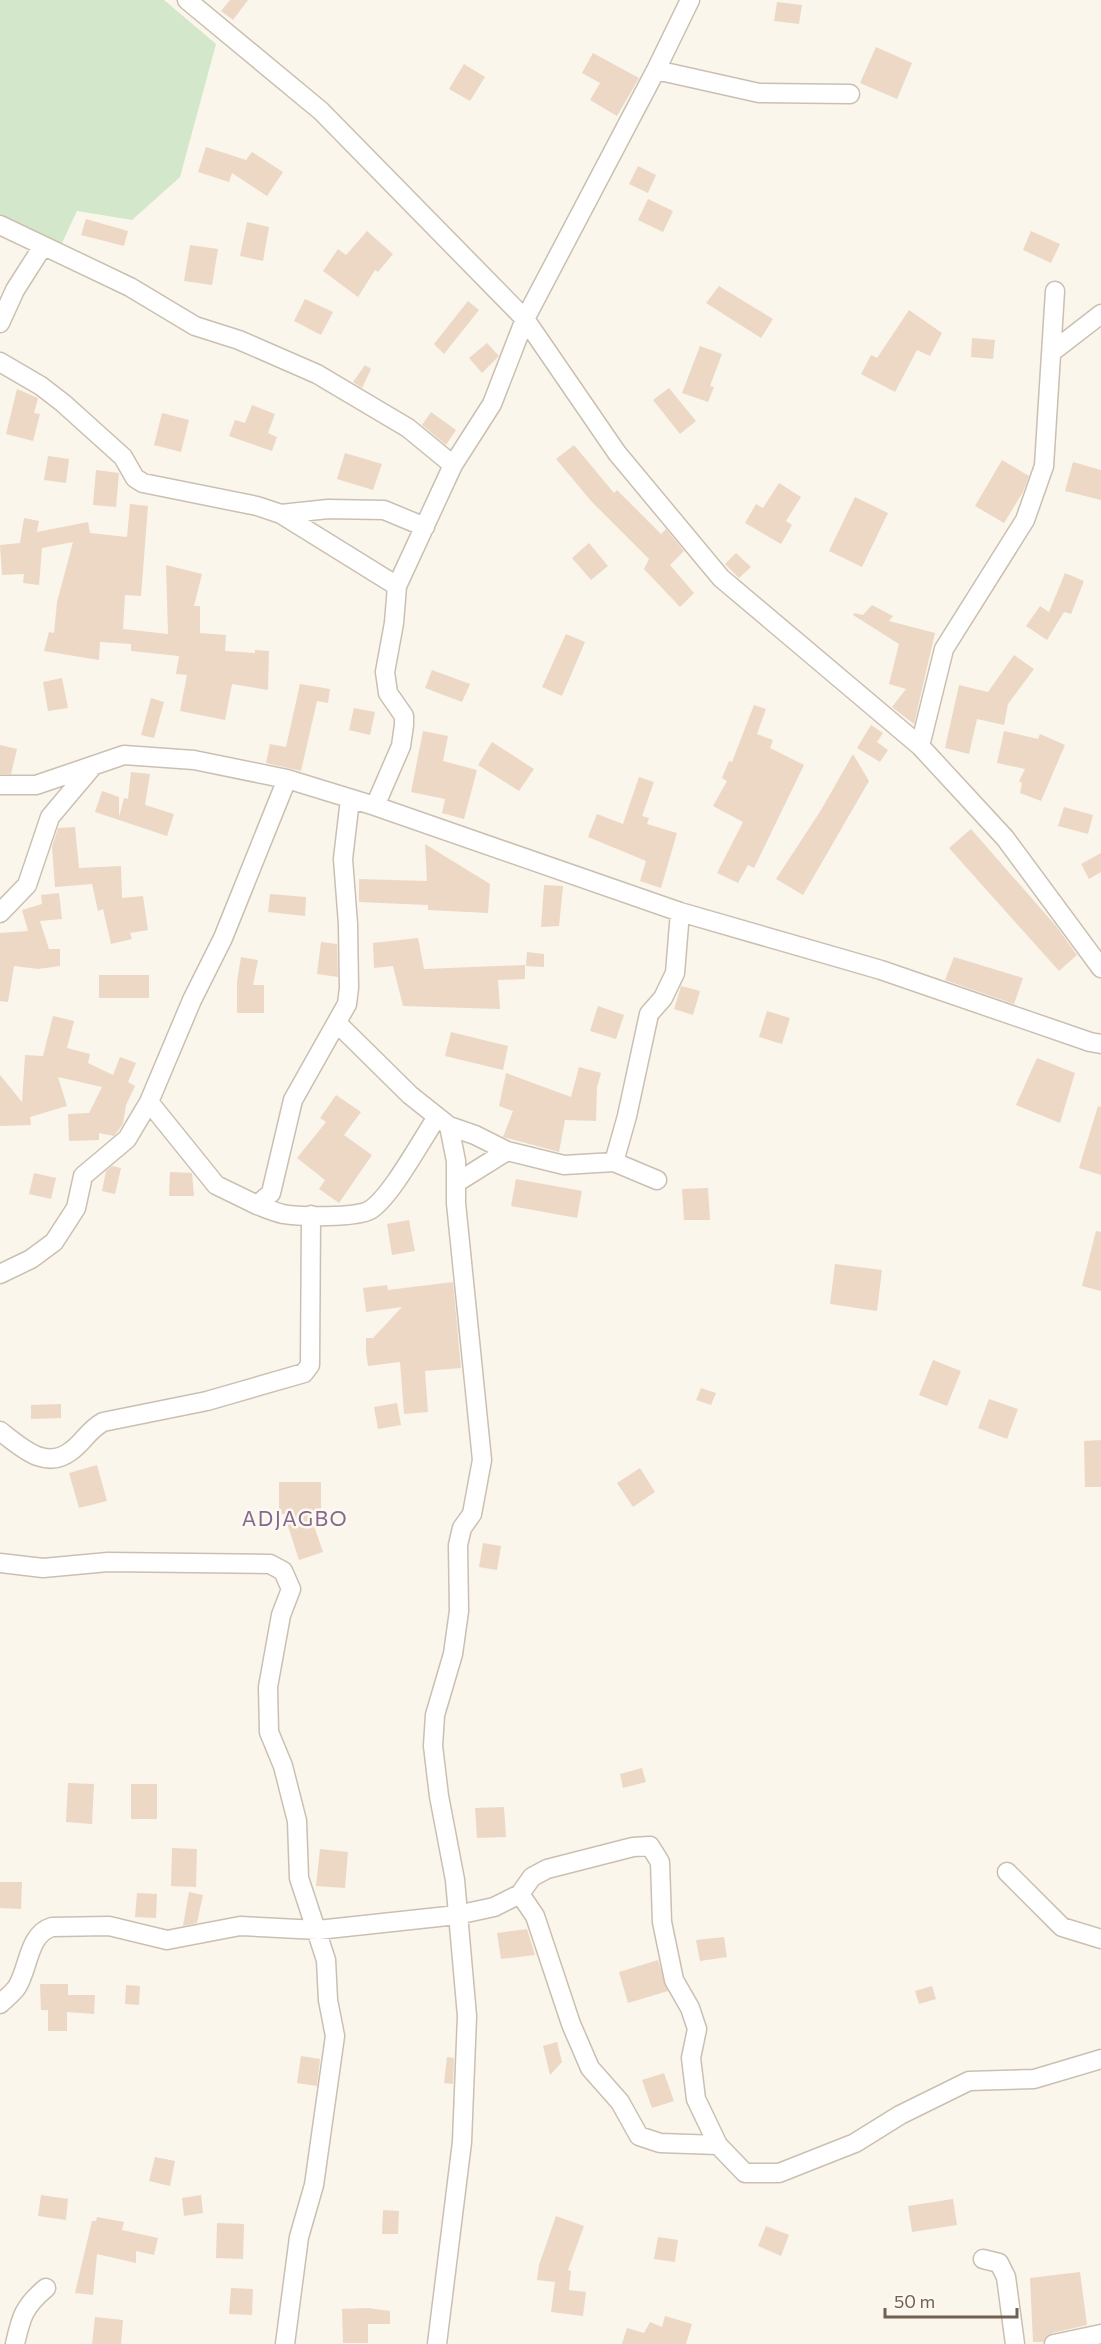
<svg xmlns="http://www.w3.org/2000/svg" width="1101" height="2344" font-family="Commissioner,sans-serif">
<rect width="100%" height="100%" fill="#faf6eb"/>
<path fill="#d3e7ca" d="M0 0H164L216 44 180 177 132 220 77 211 60 247 0 217Z"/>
<path fill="#edd8c5" d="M230 0H248L233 20 221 11Z
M777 2 802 5 799 24 774 21Z
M876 47 912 63 897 99 860 83Z
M593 53 639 78 617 116 590 100 600 83 582 73Z
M464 64 485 77 470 101 449 89Z
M206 147 246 160 252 152 283 172 267 196 232 173 229 182 198 172Z
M638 166 656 175 648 193 629 184Z
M648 199 673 211 663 232 638 220Z
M86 219 128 231 124 246 81 235Z
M247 222 269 227 263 261 240 256Z
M367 231 393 254 378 272 375 270 358 297 323 271 338 249 346 255Z
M1031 231 1060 244 1051 263 1023 250Z
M190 245 218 249 212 285 184 281Z
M719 286 773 319 761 338 706 303Z
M305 299 333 312 321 335 294 321Z
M468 301 479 310 444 354 434 344Z
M909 310 942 333 930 356 917 350 895 392 861 374 871 355 877 358Z
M972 338 995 340 993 359 971 357Z
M487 343 499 356 482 373 469 358Z
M700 346 722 354 710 386 714 387 708 402 682 393Z
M365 365 371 369 362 388 353 382Z
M669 388 696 421 680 434 653 400Z
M17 389 38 398 34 413 40 414 33 441 6 434Z
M252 405 275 414 268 433 277 437 272 451 229 436 235 420 245 423Z
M431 412 456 430 446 445 422 425Z
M162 413 189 420 181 452 154 445Z
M574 445 614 493 617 490 661 534 666 529 684 551 670 565 694 593 680 607 644 569 649 559 591 501 556 459Z
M345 453 382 464 373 490 337 479Z
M48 456 69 459 66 483 44 480Z
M1002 460 1029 476 1023 492 1004 523 975 506Z
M1073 462 1101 470V500L1065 491Z
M96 470 119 473 116 507 93 505Z
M779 483 801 497 786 521 792 525 781 544 745 523 756 504 763 508Z
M855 497 888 513 862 567 829 551Z
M130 504 148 506 141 596 125 595 123 629 168 634 166 565 202 574 194 606H200V633L226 635 225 651 255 653V650L269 651 268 690 232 684 225 720 180 711 187 675 176 674 179 656 131 651V644L100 642 99 660 44 651 49 632 54 633 57 602 73 542 42 548 39 585 23 583 24 574 2 575 0 545 20 543 24 518 39 521 37 532 88 522 90 533 127 537Z
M589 543 608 566 591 580 572 558Z
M736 553 751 567 739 578 725 564Z
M1065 573 1084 581 1071 614 1064 612 1047 640 1026 626 1040 606 1049 612Z
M872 605 893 616 889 621 935 633 914 724 892 707 906 689 889 684 899 644 853 615 854 613 863 615Z
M566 634 585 642 562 696 542 687Z
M1014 655 1034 669 1008 704 1004 725 977 719 969 754 945 748 959 685 988 692Z
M432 670 470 684 462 702 425 688Z
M62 678 68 708 48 711 43 682Z
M300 684 330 689 328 703 317 701 301 771 266 763 270 744 286 747Z
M151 698 164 702 154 738 141 735Z
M754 705 766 709 757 734 773 740 770 748 804 765 754 868 748 865 738 883 717 873 743 822 713 806 727 781 722 778 729 761 732 762Z
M354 708 375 712 370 735 349 730Z
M871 725 883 733 877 742 888 750 880 762 857 748Z
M423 731 448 736 443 761 477 770 464 819 442 813 445 799 411 792Z
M1004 731 1038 739 1040 734 1065 745 1041 801 1020 793 1022 783 1019 781 1025 769 997 763Z
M492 742 534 769 519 791 478 765Z
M0 745 17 749 11 774H0Z
M853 754 869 781 803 895 776 879 821 810Z
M131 772 150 774 145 805 174 814 167 836 95 812 102 791 119 797V817L124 798 128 799Z
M639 777 654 782 642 816 649 818 647 824 677 833 661 888 640 881 646 861 588 837 597 814 623 824Z
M1064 807 1093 815 1088 834 1058 826Z
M75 827 79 868 121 866 122 898 143 896 148 930 130 933 132 939 111 944 103 909 98 911 92 884 55 887 52 847 58 828Z
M971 829 1056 926 1077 955 1059 971 949 848Z
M425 844 490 884 488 913 428 910V905L359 902V879L427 881Z
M1101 853V872L1089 879 1081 864Z
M544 885 563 886 559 926 541 927Z
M59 893 62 919 40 921 49 949H60V966L38 969 14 966 8 1002 0 1001V933L28 931 22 910 42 904 41 895Z
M270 894 306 897 305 916 268 912Z
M418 938 424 969 525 965V979L498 980 500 1009 403 1006 393 966 374 968 373 943Z
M321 942 337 944 338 977 317 974Z
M527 952 544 954V967L526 966Z
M241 957 258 960 253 985H264V1013H237V981Z
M954 957 1023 978 1014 1004 945 980Z
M99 975H149V998H99Z
M681 986 700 991 693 1015 674 1009Z
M598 1006 624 1015 616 1039 590 1031Z
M767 1011 790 1018 782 1044 759 1037Z
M53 1016 74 1021 67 1048 90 1054 88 1063 113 1075 120 1057 136 1063 128 1082 135 1086 126 1105 123 1124 114 1136 99 1133V1140L69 1141 68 1114 89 1113 102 1087 58 1077 67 1106 30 1117 31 1125 0 1126V1075L22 1102 25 1055 43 1056Z
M451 1032 508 1046 503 1070 445 1056Z
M1037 1058 1075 1073 1060 1123 1016 1105Z
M579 1067 601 1073 597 1087 596 1121 565 1120 559 1152 503 1137 513 1111 499 1106 506 1073 571 1097Z
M336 1095 361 1112 344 1135 372 1155 339 1203 319 1189 325 1180 297 1158 326 1122 320 1118Z
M1098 1106 1101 1107V1175L1079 1168Z
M112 1166 121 1168 115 1194 102 1191 106 1171Z
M170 1172 192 1173 194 1196H169Z
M34 1173 56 1178 51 1199 29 1194Z
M516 1179 582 1191 577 1218 511 1206Z
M708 1188 710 1220H684L682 1189Z
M409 1220 415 1251 392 1255 387 1224Z
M1096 1231 1101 1232V1291L1082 1286Z
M835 1264 882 1270 877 1311 830 1304Z
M453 1282 461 1368 425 1371 428 1412 404 1414 400 1362 368 1366 366 1352V1338H373L402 1307 366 1312 363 1288 387 1285 388 1290Z
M933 1360 961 1371 947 1406 919 1395Z
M701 1388 716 1393 711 1405 696 1400Z
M989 1399 1018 1409 1007 1439 978 1428Z
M397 1403 401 1425 378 1429 374 1407Z
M61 1404V1418L31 1419V1405Z
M1101 1440V1487H1085L1084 1441Z
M97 1465 107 1501 79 1508 69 1473Z
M640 1468 655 1492 633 1507 617 1483Z
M279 1482H321V1514H310L323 1552 299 1560 284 1514H279Z
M483 1543 501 1546 497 1570 479 1567Z
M642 1768 646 1782 623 1788 620 1774Z
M68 1783 94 1784 92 1824 66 1822Z
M131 1784H157V1819H131Z
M504 1807 506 1837 477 1838 475 1808Z
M172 1848 197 1849 196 1887 171 1886Z
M320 1849 348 1852 345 1888 316 1886Z
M0 1882H22L21 1909 0 1908Z
M189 1892 203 1895 197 1923 183 1926Z
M137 1893 157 1894 156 1918 135 1917Z
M527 1929 535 1955 501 1959 497 1933Z
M724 1937 727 1957 700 1961 696 1940Z
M658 1960 668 1991 628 2003 619 1972Z
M40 1984H68V1995H95L94 2014 67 2012V2031H48V2010H41Z
M126 1985 140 1986 139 2005 125 2004Z
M932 1986 936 1999 919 2004 915 1991Z
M557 2042 562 2062 550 2075 543 2046Z
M301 2056 320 2059 317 2086 297 2083Z
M447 2057 454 2058 453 2084 444 2083Z
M664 2073 674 2101 652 2108 642 2080Z
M155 2157 175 2161 170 2186 149 2181Z
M41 2195 68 2199 66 2220 38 2216Z
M201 2195 203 2213 184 2216 182 2198Z
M953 2199 957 2225 912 2232 908 2206Z
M383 2210 399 2211 398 2234H382Z
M556 2216 584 2226 568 2270 571 2271 569 2290 586 2292 583 2316 551 2312 555 2282 537 2280 539 2265Z
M97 2217 124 2222 122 2230 158 2238 154 2255 136 2251V2263L97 2254 93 2295 75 2293 92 2221H96Z
M217 2223 244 2224 243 2259 216 2258Z
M766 2226 789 2235 781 2256 758 2246Z
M658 2237 678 2240 675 2262 654 2259Z
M1080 2272 1087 2325 1052 2333 1043 2342H1033L1030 2278Z
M231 2288 253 2289 252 2315 229 2314Z
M368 2308 390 2311V2324H368V2343H343L342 2309Z
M665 2316 692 2324 686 2344H622L627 2328 644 2333 650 2322 662 2327Z
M95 2317 123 2320 121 2344H92Z"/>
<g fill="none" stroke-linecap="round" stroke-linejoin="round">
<defs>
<path id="minor" d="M187 0 321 111 525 319 617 453 721 578 920 746 1005 838 1101 968
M656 70 759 93 850 94
M0 225 130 287 195 326 239 340 317 374 408 428 453 465
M0 323 15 290 43 246
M1052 352 1101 314
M0 362 41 386 63 403 123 457 135 478 143 483 257 506 281 514 397 586
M281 514 328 509 384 510 425 527
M920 746 944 649 1025 520 1044 466 1055 291
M0 785H36L124 755 194 760 287 779 375 806 680 912 881 970 1090 1042 1101 1044
M375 806 401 746 404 725V716L388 693 385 672 394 623 397 586 453 465 492 404 525 319 656 70 690 0
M0 913 27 885 50 817 93 766
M337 1023 410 1095 449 1126 475 1135 507 1151 564 1165 614 1162 657 1180
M149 1102 216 1185 257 1205 271 1193 293 1100 347 1004 349 988 348 924 343 859 350 799
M614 1162 627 1116 649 1014 663 998 675 973 680 912
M456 1183 507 1151
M257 1205C265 1208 274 1212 283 1214 300 1217 356 1218 370 1210 391 1197 422 1139 437 1117
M0 1274 31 1259 54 1242 76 1208 83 1176 127 1139 149 1102 192 1000 223 938 287 779
M0 1431C21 1447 45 1471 71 1451 84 1442 87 1431 103 1422L207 1401 304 1373 310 1365 311 1215
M0 1563 43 1568 108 1562 270 1564 283 1571 291 1589 281 1615 268 1687 269 1732 283 1766 297 1821 299 1878 326 1960 328 2000 335 2036 314 2185 299 2237 285 2344
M1007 1872 1062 1927 1101 1939
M520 1894 535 1916 571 2024 590 2068 620 2102 639 2136 660 2143 718 2145
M0 2004C5 1999 13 1993 17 1987 29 1968 28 1934 52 1927L109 1926 167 1940 240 1926 318 1930 457 1915 494 1907 520 1894 532 1877 547 1869 633 1847 650 1846 660 1862 662 1922 674 1980 690 2008 697 2029 691 2058 696 2099 718 2145 745 2173H779L855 2143 900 2115 969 2081 1034 2079 1101 2059
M983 2259 999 2263 1006 2277 1015 2344
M15 2344C21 2317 24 2306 46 2288
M437 2344 462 2142 467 2016 455 1880 439 1796 433 1746 435 1715 453 1654 459 1611 458 1545 462 1528 472 1514 482 1460 456 1203V1161L449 1126
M1054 2344 1101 2334"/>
</defs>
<use href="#minor" stroke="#cbbfb1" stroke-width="21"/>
<use href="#minor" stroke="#fff" stroke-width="18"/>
</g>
<g text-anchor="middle" stroke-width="5" stroke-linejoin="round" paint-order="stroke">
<g font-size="21" letter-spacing="1.5" fill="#85688e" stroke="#fdf9f1">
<text x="295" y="1526">ADJAGBO</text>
</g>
</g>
<path d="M885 2308v9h132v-9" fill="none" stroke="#726050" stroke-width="3"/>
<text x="894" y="2308" font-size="18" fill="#726050" stroke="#fdf9f1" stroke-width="4.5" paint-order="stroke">50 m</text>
</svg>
